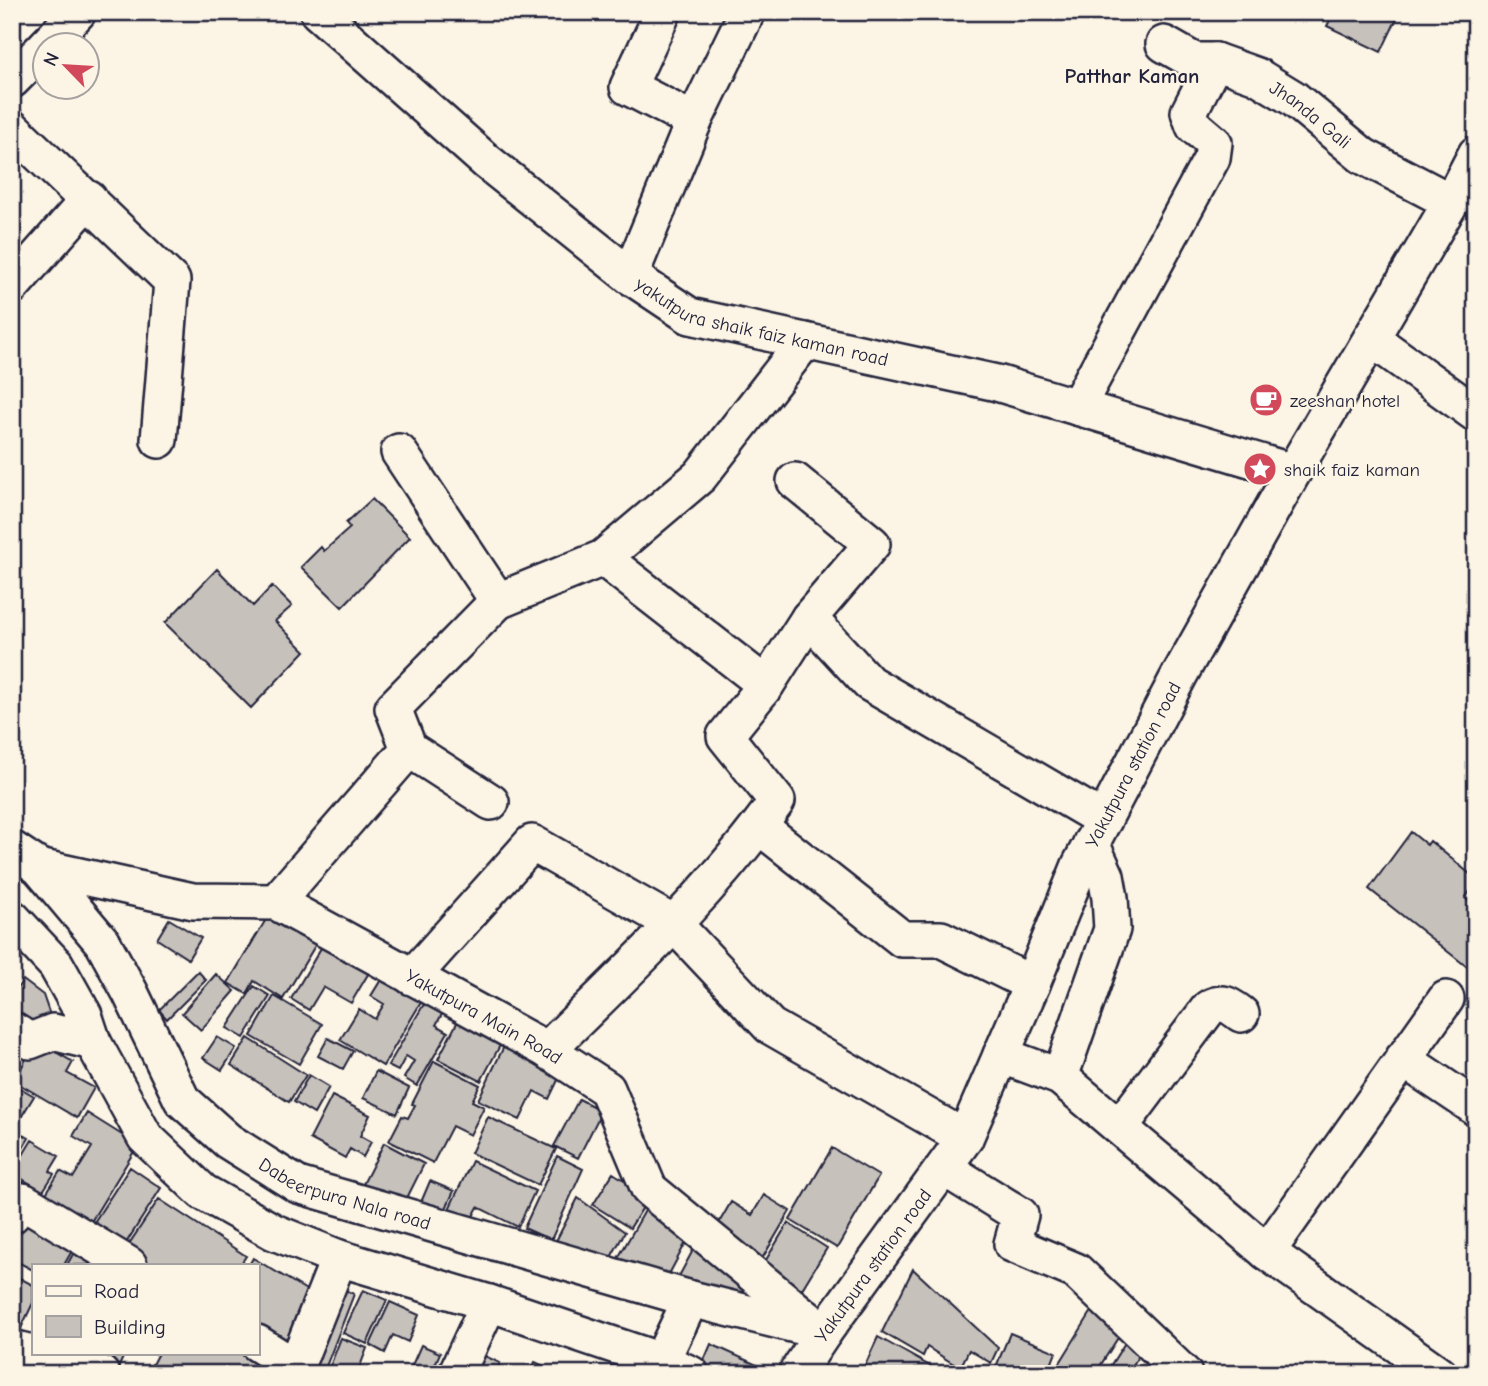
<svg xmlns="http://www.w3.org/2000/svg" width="1488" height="1386" font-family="'Comic Neue',sans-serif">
<rect width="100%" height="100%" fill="#fcf5e5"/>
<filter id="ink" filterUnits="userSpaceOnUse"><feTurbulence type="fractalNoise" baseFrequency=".0143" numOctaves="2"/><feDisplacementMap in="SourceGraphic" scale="14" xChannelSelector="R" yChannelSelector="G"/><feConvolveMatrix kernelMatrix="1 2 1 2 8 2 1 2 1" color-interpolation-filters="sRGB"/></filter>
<g filter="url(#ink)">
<path fill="#c6c1bb" stroke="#22223b" stroke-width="2" d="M1334 12H1400L1381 52 1327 26Z
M372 499 410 537 342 607 301 567 321 547 324 551 350 528 346 523Z
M217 569 253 606 272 586 292 606 275 621 305 651 251 708 165 623Z
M1411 832 1427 845 1430 841 1476 879V883L1465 898 1476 907V974L1369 889Z
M274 906 322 934 283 999 254 981 247 994 228 983Z
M169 919 201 938 188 959 157 939Z
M328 936 374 964 351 1003 323 987 309 1010 291 999Z
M387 970 426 994 383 1066 340 1040 359 1009 375 1019 384 1004 371 996Z
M198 971 206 980 167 1019 159 1010Z
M216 974 235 991 201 1030 182 1013Z
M23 980 43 995 54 1027 12 1024V996Z
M254 986 270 996 244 1038 227 1028Z
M274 996 322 1024 299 1064 251 1036Z
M428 997 446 1007 436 1025 448 1032 417 1086 404 1078 414 1061 406 1056 398 1071 388 1066Z
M461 1015 504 1038 481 1081 438 1059Z
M217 1037 236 1048 222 1070 203 1058Z
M248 1038 306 1075 289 1102 231 1065Z
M328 1038 353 1051 343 1069 318 1056Z
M508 1038 550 1058 544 1071 559 1078 549 1099 534 1091 520 1120 478 1100Z
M36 1041 73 1062 67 1073 94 1088 77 1118 14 1081Z
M434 1061 480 1085 472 1101 484 1107 470 1135 452 1126 433 1163 389 1141 402 1116 408 1118 415 1105 412 1104Z
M376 1071 409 1088 397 1114 363 1098Z
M309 1075 329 1087 314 1114 294 1102Z
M12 1083 34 1096 14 1129 29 1138 12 1166Z
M332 1096 370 1115 360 1136 371 1142 363 1157 350 1149 345 1158 310 1139Z
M579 1099 602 1111 578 1158 554 1146Z
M87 1113 138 1145 84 1233 39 1205 60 1171 73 1178 92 1147 73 1136Z
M488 1117 556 1149 538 1185 471 1153Z
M32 1140 59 1156 50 1171 54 1174 43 1191 12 1173Z
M384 1143 424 1164 404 1204 363 1184Z
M832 1148 879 1176 837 1248 790 1220Z
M557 1156 583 1169 551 1240 524 1228Z
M472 1161 535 1191 518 1227 478 1207 471 1220 449 1209Z
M130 1167 161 1188 119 1254 87 1233Z
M613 1173 650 1196 630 1228 593 1205Z
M430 1181 454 1191 442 1217 419 1207Z
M764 1195 790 1211 759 1264 712 1235 731 1202 752 1215Z
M578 1198 625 1232 610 1259 556 1241Z
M159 1199 246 1256 240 1265H142L123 1253Z
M651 1200 691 1233 667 1278 617 1260Z
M15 1215 78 1240 64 1265H33V1270L12 1259 19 1247 12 1244V1219Z
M788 1223 827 1248 802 1289 763 1265Z
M699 1239 751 1282 741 1303 677 1280Z
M79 1243 109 1265H67Z
M253 1258 313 1294 279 1351 257 1337V1265H249Z
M913 1269 998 1348 991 1363 969 1350 960 1368 927 1347 923 1356 882 1332Z
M12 1274 33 1285V1303L13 1345Z
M331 1284 354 1294 323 1374 300 1365Z
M363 1290 387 1300 367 1344 343 1333Z
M390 1302 419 1315 408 1342 393 1335 385 1353 370 1345Z
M1095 1306 1126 1325 1095 1374H1053Z
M1010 1333 1056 1352 1048 1373 1042 1371 1041 1374H993Z
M1130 1335 1145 1345 1133 1365 1146 1374H1105Z
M878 1337 944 1374H861Z
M341 1338 367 1348 357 1374H327Z
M711 1344 757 1365 754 1374 699 1372Z
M421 1345 440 1353 431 1374 409 1372Z
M474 1351 500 1363 495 1374H463Z
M78 1353H125L116 1373Z
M158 1353H257L278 1374H147Z
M535 1362 552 1370 550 1374H530Z"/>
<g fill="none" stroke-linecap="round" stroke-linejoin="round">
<defs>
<g id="minor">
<path id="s1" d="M318 12 486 161 630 276 690 316 997 383 1293 472"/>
<path id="s2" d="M1164 44 1194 61H1215L1257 76 1293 98 1363 156 1451 202"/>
<path d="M46 46 78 12"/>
<path d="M12 80 46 46"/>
<path d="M694 121 747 12"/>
<path d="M12 128 172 281 159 440"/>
<path d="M630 276 694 121 628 87 663 12"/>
<path d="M12 286 89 199"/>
<path d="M1372 339 1476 414"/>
<path d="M1077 407 1212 158 1214 143 1194 126 1189 112 1215 61"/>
<path d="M399 452 498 601 603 558 700 476 805 341"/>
<path d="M809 618 869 683 1104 820"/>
<path d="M766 685 809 618 872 544 795 481"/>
<path d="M491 802 409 749 393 708 498 601"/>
<path d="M759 826 902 939H941L1032 984"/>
<path id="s3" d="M12 849 39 867 103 943 130 992 182 1100 228 1141 298 1185 691 1299 824 1332"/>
<path id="s4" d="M39 867 193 901 276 902 547 1050 607 1089 649 1189 816 1326"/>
<path d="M276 902 409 749"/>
<path d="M12 918 56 965 84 1015 93 1042 145 1137 203 1192 274 1232 339 1258 489 1303 661 1361 691 1374"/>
<path d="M412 977 532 843 674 924 770 1026 965 1138"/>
<path d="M12 1030 30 1041 53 1032 93 1042"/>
<path d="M547 1050C627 971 712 893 777 801L725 736 766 685 603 558"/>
<path d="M1001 1055 1060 1077 1267 1252 1439 1374"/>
<path d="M1403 1059 1476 1108"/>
<path d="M1060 1077 1112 929 1110 898 1106 876 1091 843"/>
<path d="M1120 1127 1209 1008C1223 1000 1229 1005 1241 1014"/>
<path d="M944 1168 1020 1215 1012 1244 1076 1271 1184 1374"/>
<path d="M12 1215 23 1201 129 1265"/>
<path d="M1267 1252 1446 999"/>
<path d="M257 1343 295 1367"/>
<path d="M12 1348 88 1367 101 1374"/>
<path d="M661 1361 691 1299"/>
<path d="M293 1374 339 1258"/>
<path d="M456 1374 489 1303"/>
<path id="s5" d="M796 1374 824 1332 965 1138 1032 984 1080 865 1180 674 1293 472 1451 202 1476 154"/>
</g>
</defs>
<use href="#minor" stroke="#22223b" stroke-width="40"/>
<use href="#minor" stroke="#fcf5e5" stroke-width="35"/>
</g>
</g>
<defs>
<symbol id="cafe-disc" viewBox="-11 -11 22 22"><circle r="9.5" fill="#d1495b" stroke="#fcf5e5"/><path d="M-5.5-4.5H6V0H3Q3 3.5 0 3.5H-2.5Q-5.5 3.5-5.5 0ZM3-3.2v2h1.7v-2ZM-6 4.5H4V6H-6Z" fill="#fff"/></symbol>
<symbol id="sight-disc" viewBox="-11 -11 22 22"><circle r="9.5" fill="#d1495b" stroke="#fcf5e5"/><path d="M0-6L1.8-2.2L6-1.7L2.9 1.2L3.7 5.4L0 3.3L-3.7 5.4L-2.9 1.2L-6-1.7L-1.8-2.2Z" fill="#fff"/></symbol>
</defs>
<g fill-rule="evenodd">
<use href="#cafe-disc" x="1247" y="381" width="38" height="38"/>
<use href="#sight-disc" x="1241" y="450" width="38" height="38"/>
</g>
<g text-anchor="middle" stroke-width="5" stroke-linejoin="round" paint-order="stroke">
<g font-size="19" fill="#22223b" stroke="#fcf5e5">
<text dy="7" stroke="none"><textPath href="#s2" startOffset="166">Jhanda Gali</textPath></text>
<text dy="7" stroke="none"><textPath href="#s1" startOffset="551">yakutpura shaik faiz kaman road</textPath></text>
<text dy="7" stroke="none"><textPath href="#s5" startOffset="700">Yakutpura station road</textPath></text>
<text dy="7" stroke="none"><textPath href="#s4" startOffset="478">Yakutpura Main Road</textPath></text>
<text dy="7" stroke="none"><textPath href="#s3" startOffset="499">Dabeerpura Nala road</textPath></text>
<text dy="7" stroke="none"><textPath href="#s5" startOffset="133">Yakutpura station road</textPath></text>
</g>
<g font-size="19" fill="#22223b" stroke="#fcf5e5" text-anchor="start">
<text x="1290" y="407">zeeshan hotel</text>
<text x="1284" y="476">shaik faiz kaman</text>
</g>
<g font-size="21" font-weight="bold" fill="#22223b" stroke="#fcf5e5">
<text x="1132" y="83">Patthar Kaman</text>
</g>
</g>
<rect width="1488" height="1386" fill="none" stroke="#fcf5e5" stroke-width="42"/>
<rect x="21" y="21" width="1446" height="1344" fill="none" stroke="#22223b" stroke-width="2.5" filter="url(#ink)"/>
<rect x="32" y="1264" width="228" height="91" fill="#fcf5e5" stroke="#a5a1a1" stroke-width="2"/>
<rect x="46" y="1286" width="35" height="10" fill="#fcf5e5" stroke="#a5a1a1" stroke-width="2"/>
<text x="94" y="1298" font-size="21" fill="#22223b">Road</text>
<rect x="46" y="1316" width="35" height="21" fill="#c6c1bb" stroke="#a5a1a1" stroke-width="2"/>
<text x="94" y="1334" font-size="21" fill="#22223b">Building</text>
<g transform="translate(66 66) rotate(295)"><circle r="33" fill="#fcf5e5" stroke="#a5a1a1" stroke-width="2"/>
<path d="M0-5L12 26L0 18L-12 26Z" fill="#d1495b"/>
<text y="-10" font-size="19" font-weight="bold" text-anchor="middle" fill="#22223b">N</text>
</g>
</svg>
